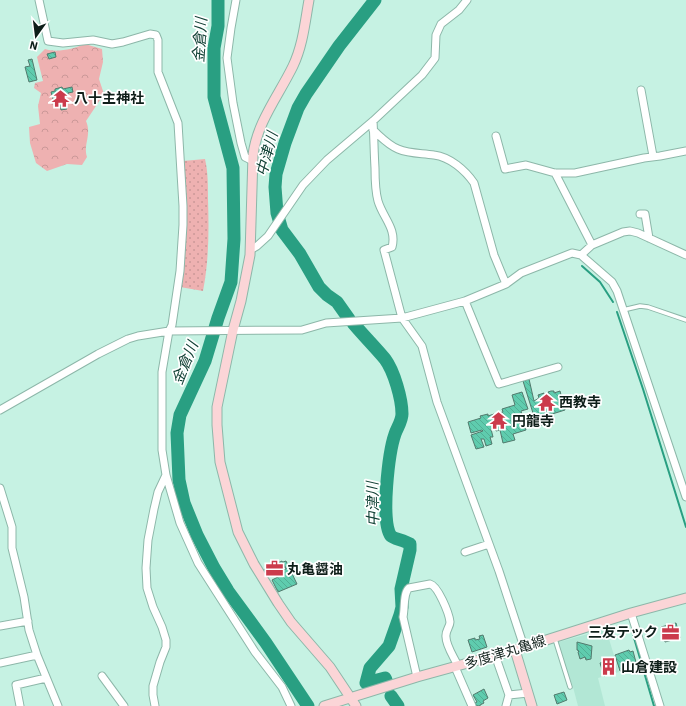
<svg xmlns="http://www.w3.org/2000/svg" width="686" height="706" font-family="'IBM Plex Sans','Noto Sans JP',sans-serif">
<defs>
<pattern id="green-dots" width="8" height="8" patternUnits="userSpaceOnUse"><rect width="8" height="8" fill="#eeb1b1"/><path d="M2 2h.1M6 6h.1" fill="none" stroke="#cb9898" stroke-width="1.8" stroke-linecap="round"/></pattern>
<pattern id="forest-crowns" width="20" height="18" patternUnits="userSpaceOnUse"><rect width="20" height="18" fill="#eeb1b1"/><path d="M2 6a3 3 0 1 1 6 0M12 15a3 3 0 1 1 6 0" fill="none" stroke="#cb9898"/></pattern>
<pattern id="building-back-hatch" width="6" height="6" patternUnits="userSpaceOnUse"><rect width="6" height="6" fill="#5fccae"/><path d="M-1 5l2 2M0 0l6 6M5-1l2 2" fill="none" stroke="#51af95"/></pattern>
</defs>
<rect width="100%" height="100%" fill="#c6f2e3"/>
<path fill="#b2e7d5" d="M606 629 619 672 598 678 605 706H578L573 687 558 645 559 642Z"/>
<path fill="url(#green-dots)" d="M205 159C208 172 208 185 208 199 209 230 209 260 203 291L180 287C187 244 186 204 183 161Z"/>
<path fill="url(#forest-crowns)" d="M85 44 102 49 103 62 99 79 104 94 86 121C92 135 83 144 87 157L82 165 67 164 47 171 36 163 30 143 29 127 40 124 38 106 41 93 34 88 35 83 43 81 37 57 45 49C57 53 73 49 85 44Z"/>
<g fill="none" stroke-linecap="round" stroke-linejoin="round">
<path stroke="#299f82" stroke-width="2" d="M582 266 600 282 613 302
M617 312 643 389 686 527
M632 631 654 706"/>
<path stroke="#299f82" stroke-width="13" d="M218 0V26L214 48V97L233 168 234 239 231 282 218 318 205 361 180 415 177 433 179 480 184 503 197 535 214 568 228 591 266 643 308 706
M349 319 337 302 327 295 319 287 300 254 282 230 277 213 275 187 276 174 285 143 298 108 306 94 339 46 375 0
M353 323C363 335 375 347 385 359 394 371 402 399 402 414 402 421 397 428 395 434 389 451 380 522 391 536 394 539 404 540 410 544V550L401 589 402 607 400 615 389 646 370 668 366 683 385 678 386 680
M391 696 398 706"/>
</g>
<path fill="url(#building-back-hatch)" stroke="#527a6d" d="M55 52 56 57 49 59 47 54Z
M32 59 37 80 29 82 25 67 30 66 28 60Z
M62 87 63 89 72 87 73 92 68 93V95L64 96 67 109 61 110 58 98 53 99 51 92 55 91V89Z
M529 379 534 401 539 398 538 395 544 393V395L549 394 548 392 551 391H554V393L560 391 565 410 549 415 551 421 542 423 543 425 537 426 523 381Z
M522 392 528 409 521 411 526 430 513 434 515 440 503 443 500 430 496 431 495 428 491 429 493 437H490L492 444 486 446 484 439H481L484 447 476 449 471 435 483 431 482 430 471 433 468 422 481 418 480 416 488 414V416L494 414 496 419 501 417 499 413 503 412 502 409 515 405 512 395Z
M282 561 285 567 266 576 263 570Z
M286 561 297 584 278 592 272 580 282 575 280 571 286 569 283 562Z
M676 623 680 638 665 642 661 627Z
M483 635 487 647 472 652 468 640 475 638V640L480 639 479 636Z
M577 642 592 646 591 659 586 660 585 657 580 659 578 652 579 651 577 650Z
M629 650 630 652 633 651 637 666 620 671 615 655Z
M614 660 615 672 604 676 600 663 604 662 605 664Z
M484 689 488 698 483 701 484 703 480 705V706H476L475 703 477 702 473 695Z
M564 692 567 700 557 704 554 695Z"/>
<g fill="none" stroke-linecap="round" stroke-linejoin="round">
<defs>
<path id="lane" d="M623 310 640 306 648 307 686 320
M555 639 570 687"/>
<path id="street" d="M39 0 48 41 63 43 93 40 112 44 123 42 150 34 156 35 158 40V72L178 123 183 206V225L180 271 172 325 169 331 162 372V450L166 475 158 492 154 509 148 540 146 568 147 588 153 607 162 627 166 640V647L160 662 153 686V695L155 706
M236 0 231 28 227 58 233 103 241 143 245 157 253 161
M641 90 653 156
M373 121C374 137 374 152 375 168 375 179 375 190 378 201 383 218 397 229 392 247L384 250 402 318 422 346 437 402 499 571 524 647
M373 130C381 137 388 145 398 149 410 154 422 153 434 155 450 157 465 170 474 183L494 255 506 284
M496 136 505 169 526 165 555 173H575L644 158 660 156 686 151
M555 173 592 245
M640 214H645L649 238
M250 250 257 246 268 236 303 185 327 160 373 121 422 75 435 58 436 35 441 24 459 10 467 0
M581 255 612 282 617 291 686 497
M465 301 499 384 558 367
M0 410 98 354 128 339 138 336 169 331 302 330 326 323 402 318 465 301 506 284 521 273 572 253 581 255 592 245 623 232 630 231 638 233 686 255
M166 475 180 523 198 563 255 652 282 687 291 706
M0 488 12 527V548L24 597 29 630 37 655 58 706
M465 552 489 544
M631 613 660 706
M0 626 28 621
M495 655 509 695 506 706
M0 663 37 655
M455 667 472 706
M102 676 124 706
M417 677 403 617C405 608 403 593 409 588L430 584C438 586 449 613 450 622 450 627 445 631 446 637 446 646 454 657 458 666
M509 695 528 693
M20 706 16 685 46 678"/>
<path id="secondary" d="M309 0C305 22 303 45 293 66 279 95 257 122 253 155L250 255 241 301 233 330 217 407V425L220 462 238 532 254 564 278 603 291 622 330 667 356 706
M515 650 532 706
M324 706 417 677 515 650 631 613 686 598"/>
</defs>
<use href="#lane" stroke="#8db7a9" stroke-width="5.5"/>
<use href="#street" stroke="#8db7a9" stroke-width="9"/>
<use href="#secondary" stroke="#8db7a9" stroke-width="11"/>
<use href="#lane" stroke="#fff" stroke-width="3.5"/>
<use href="#street" stroke="#fff" stroke-width="7"/>
<use href="#secondary" stroke="#fbd5d7" stroke-width="9"/>
</g>
<defs>
<symbol id="temple-bare" viewBox="-9 -9 18 18"><path d="M0-6L5-2H3V0L6.5 2.5H4V6H1.5V3h-3V6H-4V2.5H-6.5L-3 0V-2H-5Z" fill="#cb3b4c" stroke="#fff" stroke-width="2.5" paint-order="stroke"/></symbol>
<symbol id="office-bare" viewBox="-9 -9 18 18"><path d="M-6-3h4V-5.5h4V-3h4V5H-6ZM-1-4.5V-3h2v-1.5ZM-6 0V1H6V0Z" fill="#cb3b4c" stroke="#fff" stroke-width="2.5" paint-order="stroke"/></symbol>
<symbol id="building-bare" viewBox="-9 -9 18 18"><path d="M-4-6H4V6H1V3H-1V6H-4ZM-2.5-4.3h1.7v1.8h-1.7ZM.8-4.3h1.7v1.8H.8ZM-2.5-1h1.7V.8h-1.7ZM.8-1h1.7V.8H.8Z" fill="#cb3b4c" stroke="#fff" stroke-width="2.5" paint-order="stroke"/></symbol>
</defs>
<g fill-rule="evenodd">
<use href="#temple-bare" x="48" y="86" width="25" height="25"/>
<use href="#temple-bare" x="534" y="390" width="25" height="25"/>
<use href="#temple-bare" x="486" y="408" width="25" height="25"/>
<use href="#office-bare" x="262" y="556" width="25" height="25"/>
<use href="#office-bare" x="658" y="620" width="25" height="25"/>
<use href="#building-bare" x="596" y="654" width="25" height="25"/>
</g>
<g text-anchor="middle" stroke-width="3.5" stroke-linejoin="round" paint-order="stroke">
<g font-size="14" font-weight="bold" fill="#0e1e19" stroke="#fff" text-anchor="start">
<text x="74" y="103">八十主神社</text>
<text x="559" y="407">西教寺</text>
<text x="512" y="426">円龍寺</text>
<text x="287" y="574">丸亀醤油</text>
<text x="658" y="637" text-anchor="end">三友テック</text>
<text x="621" y="672">山倉建設</text>
</g>
<g font-size="14" fill="#0e1e19" stroke="#fff">
<text transform="translate(505 652) rotate(-17)" y="5">多度津丸亀線</text>
</g>
<g font-size="15" font-style="italic" fill="#124236" stroke="#fff">
<text transform="translate(200 40) rotate(-86)" y="5">金倉川</text>
<text transform="translate(267 154) rotate(-75)" y="5">中津川</text>
<text transform="translate(185 363) rotate(-68)" y="5">金倉川</text>
<text transform="translate(373 504) rotate(-91)" y="5">中津川</text>
</g>
</g>
<g transform="translate(36 36) rotate(194)" stroke="#ffffff" stroke-width="3" paint-order="stroke">
<path d="M0-3L7 15L0 10L-7 15Z" fill="#0e1e19"/>
<text y="-6" font-size="11" font-weight="bold" text-anchor="middle" fill="#0e1e19">N</text>
</g>
</svg>
